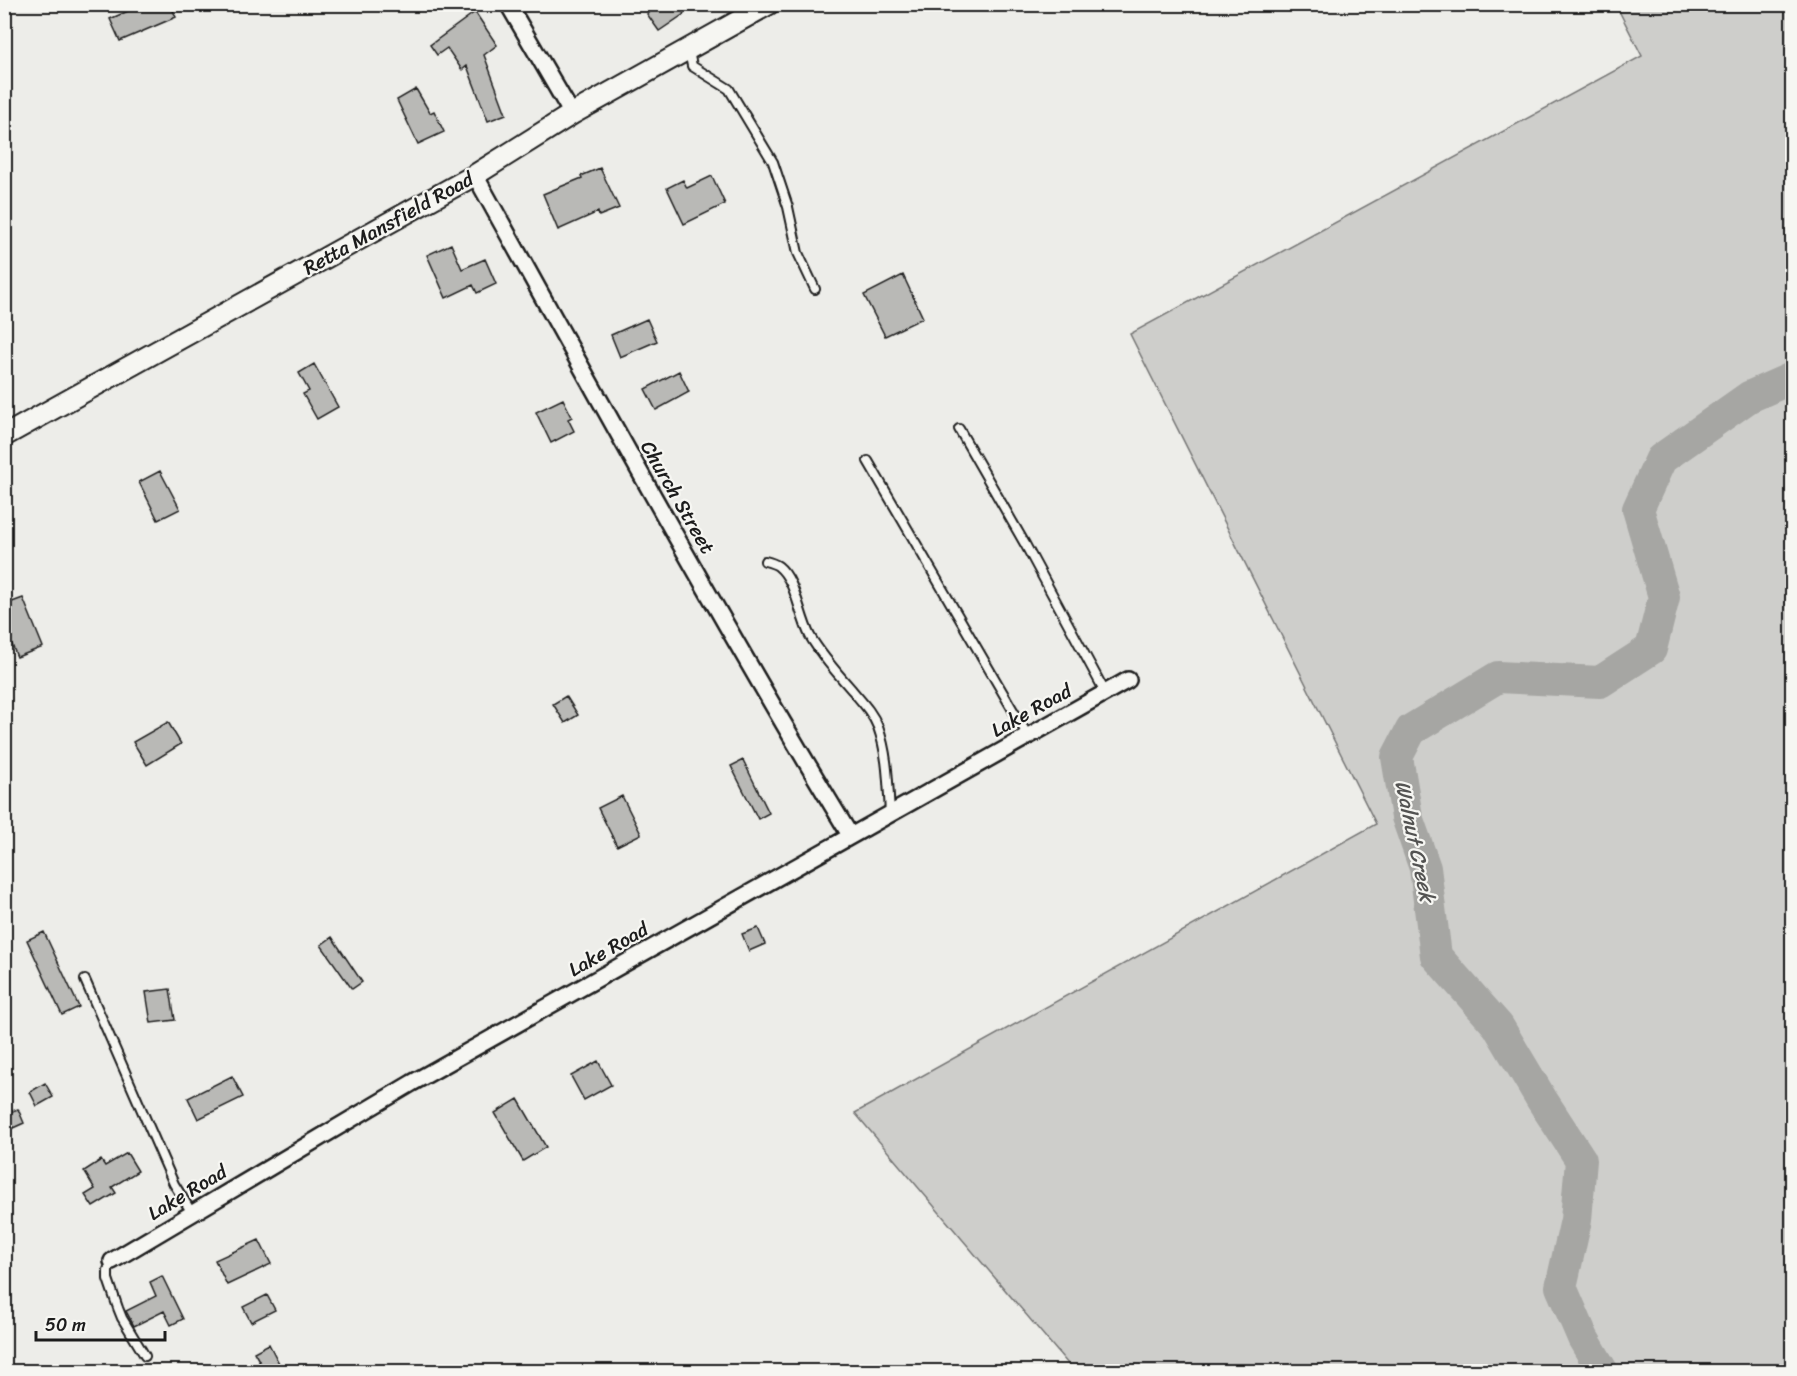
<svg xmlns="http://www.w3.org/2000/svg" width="1797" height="1376" font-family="Sriracha,sans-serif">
<rect width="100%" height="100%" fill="#edede9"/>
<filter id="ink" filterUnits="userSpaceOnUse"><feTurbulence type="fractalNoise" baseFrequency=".0167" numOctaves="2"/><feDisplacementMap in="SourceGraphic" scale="12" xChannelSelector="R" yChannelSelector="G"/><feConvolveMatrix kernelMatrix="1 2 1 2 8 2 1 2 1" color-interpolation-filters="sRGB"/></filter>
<g filter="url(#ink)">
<path fill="#cececb" stroke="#757574" stroke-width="1.5" d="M1616 5H1792V1371H1074L855 1113 1376 824 1130 334 1642 56Z"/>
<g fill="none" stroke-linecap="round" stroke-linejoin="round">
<path stroke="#a6a6a3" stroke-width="32" d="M1603 1372 1583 1338 1561 1287 1576 1220 1581 1160 1542 1100 1498 1026 1436 956 1425 868 1407 817 1397 757 1411 730 1498 677 1600 682 1651 649 1664 597 1638 509 1661 459 1749 397 1792 378"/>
</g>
<path fill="#b9b9b6" stroke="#1c1c1c" stroke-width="1.5" d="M144 4H170L176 17 120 41 110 19Z
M660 4H678L684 14 659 31 647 14Z
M475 12 497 45 484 55 506 114 488 121 467 66 462 70 447 48 437 55 430 45Z
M416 89 430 113 434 111 444 132 418 144 397 100Z
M600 168 619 208 599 216 598 212 558 230 543 194 582 178 581 176Z
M712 176 725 204 684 224 667 188 683 180 687 188Z
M451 244 462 269 485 259 496 284 477 293 473 285 446 298 427 255Z
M903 275 923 318 885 336 864 295Z
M647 319 657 341 620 357 611 335Z
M314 364 338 407 317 419 303 394 309 391 299 373Z
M679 371 689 392 656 410 645 389Z
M563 399 572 417 568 419 574 431 551 443 536 412Z
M160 471 180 509 158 520 139 482Z
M23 598 43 647 17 657 4 625V605Z
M566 696 578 715 565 723 553 704Z
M168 722 181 744 147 765 133 742Z
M743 760 769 813 758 819 731 766Z
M622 796 641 834 617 846 598 808Z
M758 928 765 944 749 951 742 934Z
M44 932 79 1007 62 1015 27 940Z
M332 937 362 982 352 989 321 945Z
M170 989 175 1020 151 1023 146 992Z
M598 1061 611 1085 584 1100 571 1076Z
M232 1076 243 1097 198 1119 188 1098Z
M45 1083 53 1097 37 1106 30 1092Z
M518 1099 546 1147 523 1161 495 1113Z
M18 1109 24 1123 4 1132V1114Z
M127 1153 138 1171 112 1187 116 1193 93 1207 85 1195 95 1189 84 1171 101 1160 105 1166Z
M259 1240 271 1264 227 1285 215 1260Z
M162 1276 183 1319 171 1325 164 1311 134 1326 126 1311 156 1296 150 1282Z
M267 1295 275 1310 251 1322 243 1307Z
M269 1344 283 1371H265L254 1352Z"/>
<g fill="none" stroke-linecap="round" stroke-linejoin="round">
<defs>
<path id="service" d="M689 51 692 66 729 89 773 162 788 207 798 253 815 289
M959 429 1025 544 1105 692
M868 461 1028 736
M765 561C769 562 775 564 778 566 796 580 799 615 810 636 821 655 837 673 852 690 862 702 872 712 878 727 888 755 888 783 890 813
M85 980 174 1184 192 1213
M112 1261 108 1270V1279L118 1308 122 1318 145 1356"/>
<path id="minor" d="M508 4 572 114
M475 175C598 397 719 619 850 835
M112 1261 412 1083 1128 680"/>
<path id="tertiary" d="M4 436 475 175 572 114 769 4"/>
</defs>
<use href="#service" stroke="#1c1c1c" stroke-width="12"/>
<use href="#minor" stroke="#1c1c1c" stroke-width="20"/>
<use href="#tertiary" stroke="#1c1c1c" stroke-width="24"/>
<use href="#service" stroke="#f6f6f2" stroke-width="8"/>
<use href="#minor" stroke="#f6f6f2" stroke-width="15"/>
<use href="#tertiary" stroke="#f6f6f2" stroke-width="20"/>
</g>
</g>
<g text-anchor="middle" stroke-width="4.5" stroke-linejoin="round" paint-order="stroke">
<g font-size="20" fill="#1c1c1c" stroke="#f6f6f2">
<text transform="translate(388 223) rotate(-29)" y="7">Retta Mansfield Road</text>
<text transform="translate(678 497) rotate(60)" y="7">Church Street</text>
<text transform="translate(1031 710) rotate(-29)" y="7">Lake Road</text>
<text transform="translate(608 949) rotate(-30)" y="7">Lake Road</text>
<text transform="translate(187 1192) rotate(-31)" y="7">Lake Road</text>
</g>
<g font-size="21" font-style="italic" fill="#535352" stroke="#f6f6f2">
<text transform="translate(1415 841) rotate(78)" y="7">Walnut Creek</text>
</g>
</g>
<rect width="1797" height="1376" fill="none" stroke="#f6f6f2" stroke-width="24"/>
<rect x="12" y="12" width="1773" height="1352" fill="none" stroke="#1c1c1c" stroke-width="2" filter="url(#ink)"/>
<path d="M36 1331v9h129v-9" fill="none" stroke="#1c1c1c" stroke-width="3"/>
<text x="45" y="1331" font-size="18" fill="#1c1c1c" stroke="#f6f6f2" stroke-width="4.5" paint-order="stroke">50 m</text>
</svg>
